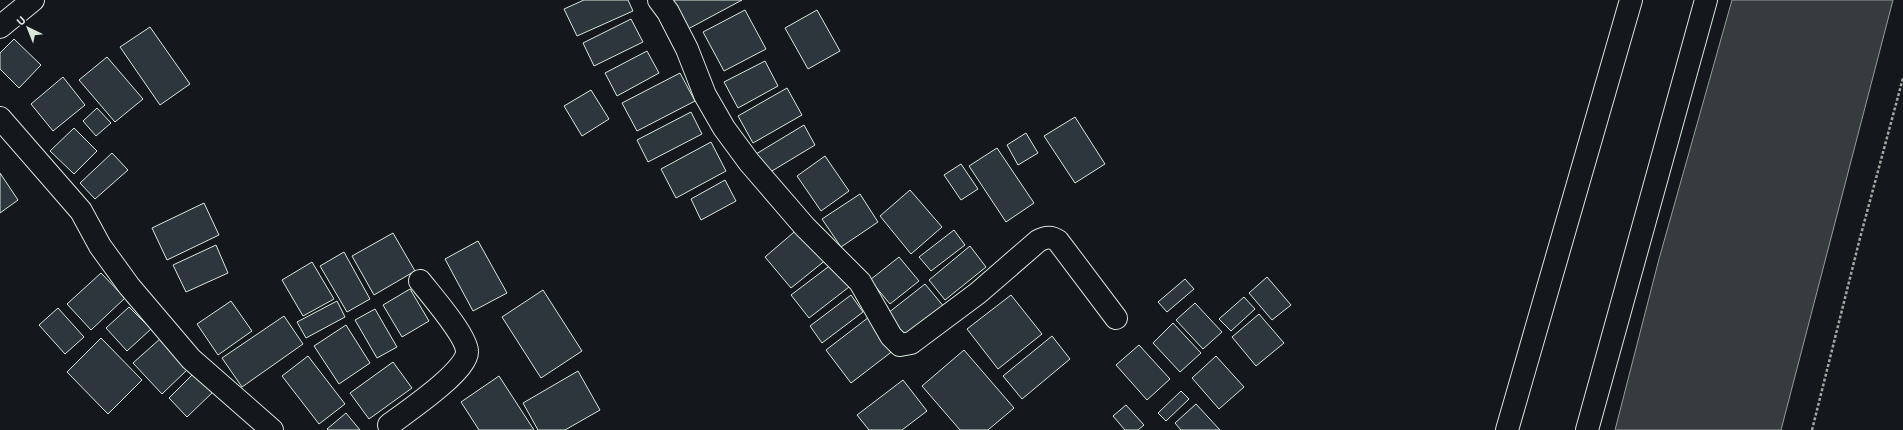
<svg xmlns="http://www.w3.org/2000/svg" width="1903" height="430" font-family="'IBM Plex Sans',sans-serif">
<rect width="100%" height="100%" fill="#14181c"/>
<path fill="#363b3e" stroke="#939e99" d="M1732 0H1893L1781 430H1615L1659 259Z"/>
<path fill="#2c363c" stroke="#d8e6dc" d="M584 0H628L633 11 577 36 564 9Z
M673 0H742L688 29Z
M745 10 766 49 724 71 703 32Z
M817 10 840 51 808 69 785 28Z
M631 19 643 42 594 66 583 43Z
M150 27 190 84 160 105 120 47Z
M14 39 41 65 19 88 0 69V53Z
M647 51 659 73 617 96 605 73Z
M107 57 143 99 115 122 79 80Z
M765 61 778 86 738 108 724 82Z
M680 73 695 101 637 131 622 103Z
M63 77 85 105 53 131 31 104Z
M787 88 802 115 753 143 738 116Z
M591 90 609 119 582 136 564 106Z
M97 108 111 123 96 136 83 121Z
M691 112 702 134 648 162 637 140Z
M1075 117 1105 164 1075 183 1044 136Z
M804 125 815 145 762 177 751 157Z
M74 128 97 151 74 174 50 151Z
M1026 133 1038 153 1018 165 1007 145Z
M711 142 726 171 676 198 661 169Z
M997 148 1034 203 1006 222 969 166Z
M112 153 128 170 95 199 80 183Z
M825 156 849 191 821 211 797 176Z
M961 164 978 189 961 200 944 175Z
M0 173 18 200 0 213Z
M725 180 736 201 701 220 691 199Z
M910 190 942 227 911 254 880 216Z
M860 194 878 222 841 247 822 219Z
M204 203 219 235 167 260 152 228Z
M800 227 827 259 791 288 765 257Z
M954 230 965 245 931 271 919 257Z
M393 233 415 271 374 295 352 256Z
M478 241 507 293 473 311 445 259Z
M216 245 228 273 186 292 173 265Z
M970 246 986 267 945 300 929 280Z
M344 252 370 299 347 312 320 266Z
M899 257 919 281 890 304 870 280Z
M312 262 334 299 303 316 282 280Z
M832 264 849 287 809 318 791 295Z
M101 273 125 298 91 330 67 304Z
M1267 277 1291 305 1272 320 1249 293Z
M1185 279 1194 289 1167 312 1158 302Z
M925 284 945 308 902 342 883 317Z
M410 289 429 321 402 337 383 305Z
M543 290 582 351 541 378 502 317Z
M851 295 863 312 822 343 810 326Z
M1011 295 1042 334 998 369 967 329Z
M1244 297 1255 309 1231 331 1219 319Z
M231 301 252 331 218 355 197 324Z
M337 301 345 317 306 338 297 322Z
M1195 303 1222 332 1203 349 1176 320Z
M129 307 151 329 127 351 106 328Z
M58 308 84 337 65 354 39 325Z
M375 309 397 347 377 358 355 320Z
M1259 314 1284 343 1256 366 1232 337Z
M284 316 303 344 242 387 222 358Z
M869 317 894 350 851 383 826 350Z
M1173 323 1201 353 1180 372 1153 343Z
M346 325 370 363 339 384 314 346Z
M1052 336 1070 359 1022 399 1003 376Z
M101 338 142 380 108 414 67 372Z
M161 338 189 368 162 394 133 363Z
M1139 345 1170 379 1147 400 1116 365Z
M964 350 1014 408 988 430H960L922 386Z
M308 356 345 404 319 424 282 376Z
M1216 356 1244 387 1219 409 1192 378Z
M393 362 412 388 369 419 350 393Z
M578 371 600 410 565 430H538L523 403Z
M195 372 214 391 187 417 169 398Z
M499 376 534 430H479L461 402Z
M903 380 927 411 902 430H869L857 415Z
M1181 391 1189 399 1166 421 1158 413Z
M1196 404 1220 430H1181L1175 423Z
M1126 405 1144 425 1138 430H1125L1113 416Z
M346 413 360 430H328L327 429Z"/>
<g fill="none" stroke-linecap="round" stroke-linejoin="round">
<defs>
<path id="minor" d="M659 0 668 12 687 49 705 95 724 128 749 162 805 227 860 282 891 336 900 345 911 343 978 293 1038 241C1045 237 1051 236 1058 241L1116 318
M0 27 33 0
M0 118 81 211 100 246 129 286 191 359 272 430
M389 425C405 413 469 370 467 351 466 335 431 295 420 281
M1507 430 1631 0
M1587 430 1706 0"/>
</defs>
<use href="#minor" stroke="#d8e6dc" stroke-width="24"/>
<path stroke="#9da8a2" stroke-width="2.5" stroke-dasharray="3 2" stroke-linecap="butt" d="M1812 430 1860 238 1903 78"/>
<use href="#minor" stroke="#14181c" stroke-width="22"/>
</g>
<g transform="translate(28 28) rotate(317)" stroke="#14181c" stroke-width="3" paint-order="stroke">
<path d="M0-3L7 15L0 10L-7 15Z" fill="#d8e6dc"/>
<text y="-6" font-size="11" font-weight="bold" text-anchor="middle" fill="#d8e6dc">U</text>
</g>
</svg>
